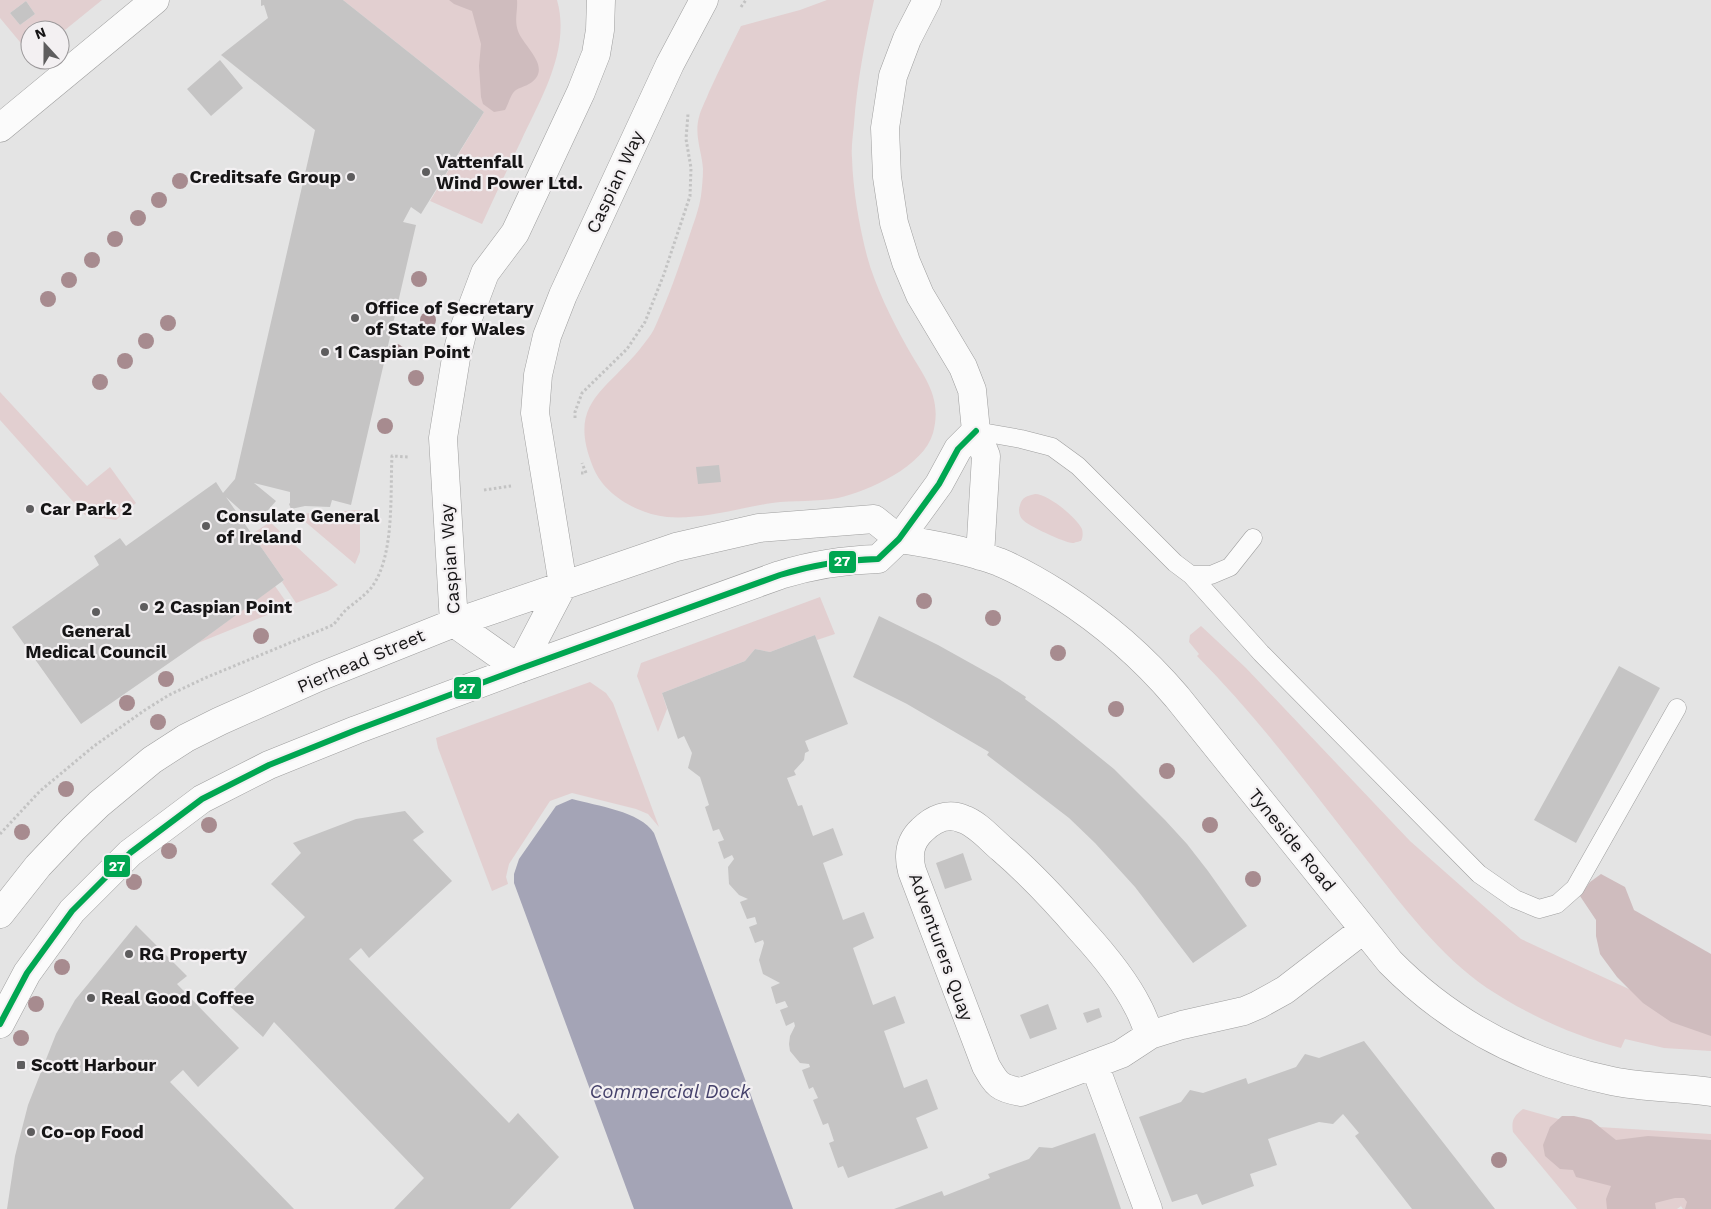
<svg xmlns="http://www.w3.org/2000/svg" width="1711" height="1209" font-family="'Work Sans',sans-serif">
<rect width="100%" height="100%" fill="#e4e4e4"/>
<path fill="#e2cfd0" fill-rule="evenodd" d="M0 0H102L60 34V30H30V54L0 18ZM26 1 35 14 20 25 10 13Z
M343 0H557C571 49 541 98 521 141 508 168 495 196 482 224L430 201 484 112Z
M827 0H874C865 41 857 82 854 124 853 135 851 147 852 158 853 190 859 225 867 256 875 286 892 320 907 347 923 376 943 396 933 433 924 466 869 491 838 498 817 502 794 500 772 503 739 508 700 520 667 517 638 514 604 495 593 467 567 403 605 392 640 349 645 342 651 336 655 327 669 296 679 267 690 234 694 222 699 209 701 196 702 187 703 178 703 169 702 152 694 135 699 117 701 109 706 100 709 92 719 70 730 48 741 26L800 10Z
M0 392 87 486 110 467 136 503 116 520 85 515 0 420Z
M1035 494C1048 494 1076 517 1082 529 1083 533 1083 537 1081 541 1080 541 1074 543 1073 543 1067 544 1027 525 1023 520 1019 516 1018 510 1020 505 1022 497 1027 496 1035 494Z
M360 510V552L355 564 296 514Z
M270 522 338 585 328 591 296 603 282 582 284 580 252 534Z
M275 586 289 606 198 643Z
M820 597 835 634 817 640 815 635 770 652 755 649 745 661 662 693 667 709 658 732 637 676 641 663Z
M1201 626 1246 668 1410 841 1521 939 1711 1027V1051L1664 1048 1625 1039 1621 1048C1574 1036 1528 1015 1487 988 1440 956 1401 904 1366 859 1312 791 1259 718 1197 656L1199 654 1189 642 1190 635Z
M590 682 606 693 613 703 659 827 648 814 636 809 572 793 550 801 509 864 506 877 508 884 492 891 438 748 436 738Z
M1523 1109 1583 1126 1711 1134V1209H1683L1681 1206 1677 1209H1577L1513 1132C1511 1120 1514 1116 1523 1109Z"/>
<path fill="#cfbcbe" d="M449 0H517C518 10 514 20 518 31 523 45 547 63 536 78 531 85 523 86 516 90 511 93 508 105 505 110L494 112 483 104 481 97 479 66 481 44 472 11 454 4Z
M1601 874 1625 887 1634 910 1711 954V1036L1671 1022 1643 1003 1617 977 1600 954 1596 936V920L1580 896 1590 882Z
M1562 1116H1574L1591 1120 1616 1140 1648 1136 1711 1140V1209H1685L1687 1202 1684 1198H1675L1655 1203 1656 1209H1607L1606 1199 1611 1186 1576 1177 1573 1170 1560 1169 1545 1156 1543 1145 1550 1127Z"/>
<path fill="#a4a4b6" d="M572 799C597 806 640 811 654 833L793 1209H634L514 883V874L519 859 556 806Z"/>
<path fill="#c5c4c4" d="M261 0H343L484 112 421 214 411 207 403 222 416 225 351 505 332 500 330 507 305 506 291 509 289 504 290 503V492L254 483 276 501 256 524 226 497 284 580 198 643 81 724 12 627 99 565 94 556 120 538 126 546 216 482 223 493 235 479 315 130 221 55 268 18 264 5 261 6Z
M26 1 35 14 20 25 10 13Z
M220 60 243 88 211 116 187 89Z
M719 465 721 482 698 484 696 467Z
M879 616 938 645 999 679 1026 697 1025 699 1056 722 1114 769 1165 820 1187 844 1208 871 1247 926 1193 963 1135 887 1095 843 1069 818 987 755 989 752 907 704 853 677Z
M815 635 848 724 805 741 809 751 805 753 804 760 794 771 796 775 787 778 798 806 802 805 813 836 833 828 843 855 823 863 843 920 864 912 874 938 853 948 873 1005 895 996 905 1023 884 1031 904 1088 927 1079 938 1109 916 1118 928 1148 848 1178 843 1166 838 1168 829 1143 834 1141 828 1123 823 1125 813 1100 818 1098 813 1087 809 1089 802 1070 810 1067 809 1064 800 1063 790 1051 789 1044 790 1036 795 1026 794 1022 786 1026 780 1010 788 1007 785 1001 776 1004 771 987 780 983 763 974 759 960 764 943 763 940 755 943 749 927 757 924 755 917 747 919 740 902 748 899 739 895 729 884 728 867 734 859 732 855 724 859 718 842 724 840 719 829 713 831 705 807 709 805 700 777 688 768 692 753 684 736 678 739 662 693 745 661 755 649 770 652Z
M1619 666 1660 688 1576 843 1534 820Z
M405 811 424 832 413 840 452 881 369 958 361 948 349 959 509 1123 518 1113 559 1157 510 1209H394L424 1178 274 1022 263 1037 223 1000 305 917 271 884 301 853 293 843 356 819Z
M963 853 972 880 945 889 936 863Z
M136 925 187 976 177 984 239 1048 198 1087 183 1070 170 1082 294 1209H7L15 1156 28 1105 56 1034 75 1000Z
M1048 1004 1057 1029 1030 1039 1020 1015Z
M1099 1008 1102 1017 1087 1023 1083 1013Z
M1364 1041 1495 1209H1412L1355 1136 1359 1133 1343 1114 1333 1124 1319 1122 1268 1139 1277 1165 1250 1174 1254 1186 1202 1205 1197 1194 1172 1202 1139 1117 1181 1102 1190 1090 1203 1093 1246 1078 1248 1084 1296 1067 1305 1054 1319 1058Z
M1095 1133 1121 1209H894L942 1191 944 1196 990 1178 988 1174 1029 1159 1039 1147 1052 1148Z"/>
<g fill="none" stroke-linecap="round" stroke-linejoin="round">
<defs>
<path id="lane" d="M976 431 1021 439 1052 447 1078 466 1175 563 1191 575H1211L1230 567 1253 538
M1191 575 1261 653 1479 874 1515 899 1539 909 1557 904 1575 888 1677 708"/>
<path id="street" d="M927 0 907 39 893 76 885 128 887 177 894 223 906 262 920 295 963 367 972 390 976 431 986 456 980 556
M899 539C933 544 967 550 999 562 1021 571 1041 583 1060 595 1105 624 1143 657 1177 697L1390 962C1452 1025 1526 1063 1612 1081 1645 1088 1678 1087 1711 1092
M519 669 454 623 443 438 456 358 462 334 485 273 515 233 581 92 596 54 600 30 601 0
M519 669 563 585 535 413 538 375 547 336 563 295 670 64 704 0
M0 914 38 866 73 829 99 804 152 760 186 738 220 721 319 677 454 623 676 547 759 528 874 519 899 539
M0 1024 27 973 72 911 130 853 202 799 269 765 356 730 519 669 780 575C812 565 844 560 878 559L899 539 939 484 958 449 976 431
M1150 1035C1146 1026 1143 1016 1138 1007 1124 979 1103 954 1082 931 1057 902 1031 874 1002 849 990 839 978 824 963 819 948 812 933 819 922 830 909 842 908 856 912 871L986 1066C997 1085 999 1088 1021 1092L1121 1054 1150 1035 1182 1025 1244 1011 1258 1005 1285 990 1363 930
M1094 1064 1148 1209"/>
<path id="primary" d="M0 128 155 0"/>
</defs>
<use href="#lane" stroke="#9e9e9e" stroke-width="19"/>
<use href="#street" stroke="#9e9e9e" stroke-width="29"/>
<use href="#primary" stroke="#9e9e9e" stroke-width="29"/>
<path stroke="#c3c3c3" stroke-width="3" stroke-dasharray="2.5 2.5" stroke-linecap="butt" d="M741 7 746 0
M575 418V412L582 393 627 349 645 322 664 274 690 196 691 168 686 139 688 114
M581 473H586L582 463
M484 490 511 486
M0 834 40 791 94 746 145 710 169 695 205 678 333 625C338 620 342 613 348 608 357 601 364 596 371 588 395 557 390 494 392 456L408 457"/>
<use href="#lane" stroke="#fbfbfb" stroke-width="18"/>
<use href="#street" stroke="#fbfbfb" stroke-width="28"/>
<use href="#primary" stroke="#fbfbfb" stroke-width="28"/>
<defs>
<path id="bus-1" d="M0 1024 27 973 72 911 130 853 202 799 269 765 356 730 519 669 780 575C812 565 844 560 878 559L899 539 939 484 958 449 976 431"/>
</defs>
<use href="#bus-1" stroke="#f3f0f2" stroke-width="10"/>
<use href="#bus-1" stroke="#00a651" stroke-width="6"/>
</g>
<g fill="#a78b8f">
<circle cx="180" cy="181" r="8"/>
<circle cx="159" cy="200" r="8"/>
<circle cx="138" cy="218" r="8"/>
<circle cx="115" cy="239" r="8"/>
<circle cx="92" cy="260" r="8"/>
<circle cx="419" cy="279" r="8"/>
<circle cx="69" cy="280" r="8"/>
<circle cx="48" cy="299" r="8"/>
<circle cx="428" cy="320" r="8"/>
<circle cx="168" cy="323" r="8"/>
<circle cx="146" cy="341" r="8"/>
<circle cx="396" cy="352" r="8"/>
<circle cx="125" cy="361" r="8"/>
<circle cx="416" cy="378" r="8"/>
<circle cx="100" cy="382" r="8"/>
<circle cx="385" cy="426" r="8"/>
<circle cx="924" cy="601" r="8"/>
<circle cx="993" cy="618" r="8"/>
<circle cx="261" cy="636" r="8"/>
<circle cx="1058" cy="653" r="8"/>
<circle cx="166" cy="679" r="8"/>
<circle cx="127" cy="703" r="8"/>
<circle cx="1116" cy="709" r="8"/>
<circle cx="158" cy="722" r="8"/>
<circle cx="1167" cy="771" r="8"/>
<circle cx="66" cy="789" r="8"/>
<circle cx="209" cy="825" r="8"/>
<circle cx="1210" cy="825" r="8"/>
<circle cx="22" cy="832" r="8"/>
<circle cx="169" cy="851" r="8"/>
<circle cx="1253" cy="879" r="8"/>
<circle cx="134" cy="882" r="8"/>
<circle cx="62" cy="967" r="8"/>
<circle cx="36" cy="1004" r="8"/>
<circle cx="21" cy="1038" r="8"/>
<circle cx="1499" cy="1160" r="8"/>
</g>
<g fill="#5e5d5e" stroke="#f3f0f2" stroke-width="2">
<circle cx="426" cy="172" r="5"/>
<circle cx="351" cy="177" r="5"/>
<circle cx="355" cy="318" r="5"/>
<circle cx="325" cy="352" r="5"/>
<circle cx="30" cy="509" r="5"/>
<circle cx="206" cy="526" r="5"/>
<circle cx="144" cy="607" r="5"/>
<circle cx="96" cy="612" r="5"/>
<circle cx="129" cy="954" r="5"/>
<circle cx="91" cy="998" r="5"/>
<rect x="16" y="1060" width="10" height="10" rx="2.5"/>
<circle cx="31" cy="1132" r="5"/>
</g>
<g text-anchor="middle" stroke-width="4.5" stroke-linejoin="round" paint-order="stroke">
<g font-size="18" font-weight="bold" fill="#161516" stroke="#f3f0f2" text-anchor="start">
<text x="436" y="168">Vattenfall<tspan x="436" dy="21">Wind Power Ltd.</tspan></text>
<text x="341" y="183" text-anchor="end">Creditsafe Group</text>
<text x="365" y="314">Office of Secretary<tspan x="365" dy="21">of State for Wales</tspan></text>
<text x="335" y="358">1 Caspian Point</text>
<text x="40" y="515">Car Park 2</text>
<text x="216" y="522">Consulate General<tspan x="216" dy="21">of Ireland</tspan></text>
<text x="154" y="613">2 Caspian Point</text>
<text x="96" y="637" text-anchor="middle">General<tspan x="96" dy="21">Medical Council</tspan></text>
<text x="139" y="960">RG Property</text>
<text x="101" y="1004">Real Good Coffee</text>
<text x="31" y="1071">Scott Harbour</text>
<text x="41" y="1138">Co-op Food</text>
</g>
<g font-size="18" fill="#161516" stroke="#f3f0f2">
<text transform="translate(615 182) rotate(-65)" y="6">Caspian Way</text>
<text transform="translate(450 559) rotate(-94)" y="6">Caspian Way</text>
<text transform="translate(361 661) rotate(-23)" y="6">Pierhead Street</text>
<text transform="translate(1292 840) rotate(51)" y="6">Tyneside Road</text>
<text transform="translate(941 947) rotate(70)" y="6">Adventurers Quay</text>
</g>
<g font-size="19" font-style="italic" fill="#45416b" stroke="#f3f0f2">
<text x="670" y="1098">Commercial Dock</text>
</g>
</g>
<g stroke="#f3f0f2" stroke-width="2">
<rect x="828" y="550" width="29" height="24" rx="5" fill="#00a651"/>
<rect x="453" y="676" width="29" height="24" rx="5" fill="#00a651"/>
<rect x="103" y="854" width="28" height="24" rx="5" fill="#00a651"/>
</g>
<g font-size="14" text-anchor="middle" font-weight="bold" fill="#fff">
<text x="842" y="566">27</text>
<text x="467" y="693">27</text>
<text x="117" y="871">27</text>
</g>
<g transform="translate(45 45) rotate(339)"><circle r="24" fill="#f3f0f2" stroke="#9b989a"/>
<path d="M0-4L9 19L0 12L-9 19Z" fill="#5e5d5e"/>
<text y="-8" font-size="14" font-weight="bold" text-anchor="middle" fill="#161516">N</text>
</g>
</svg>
